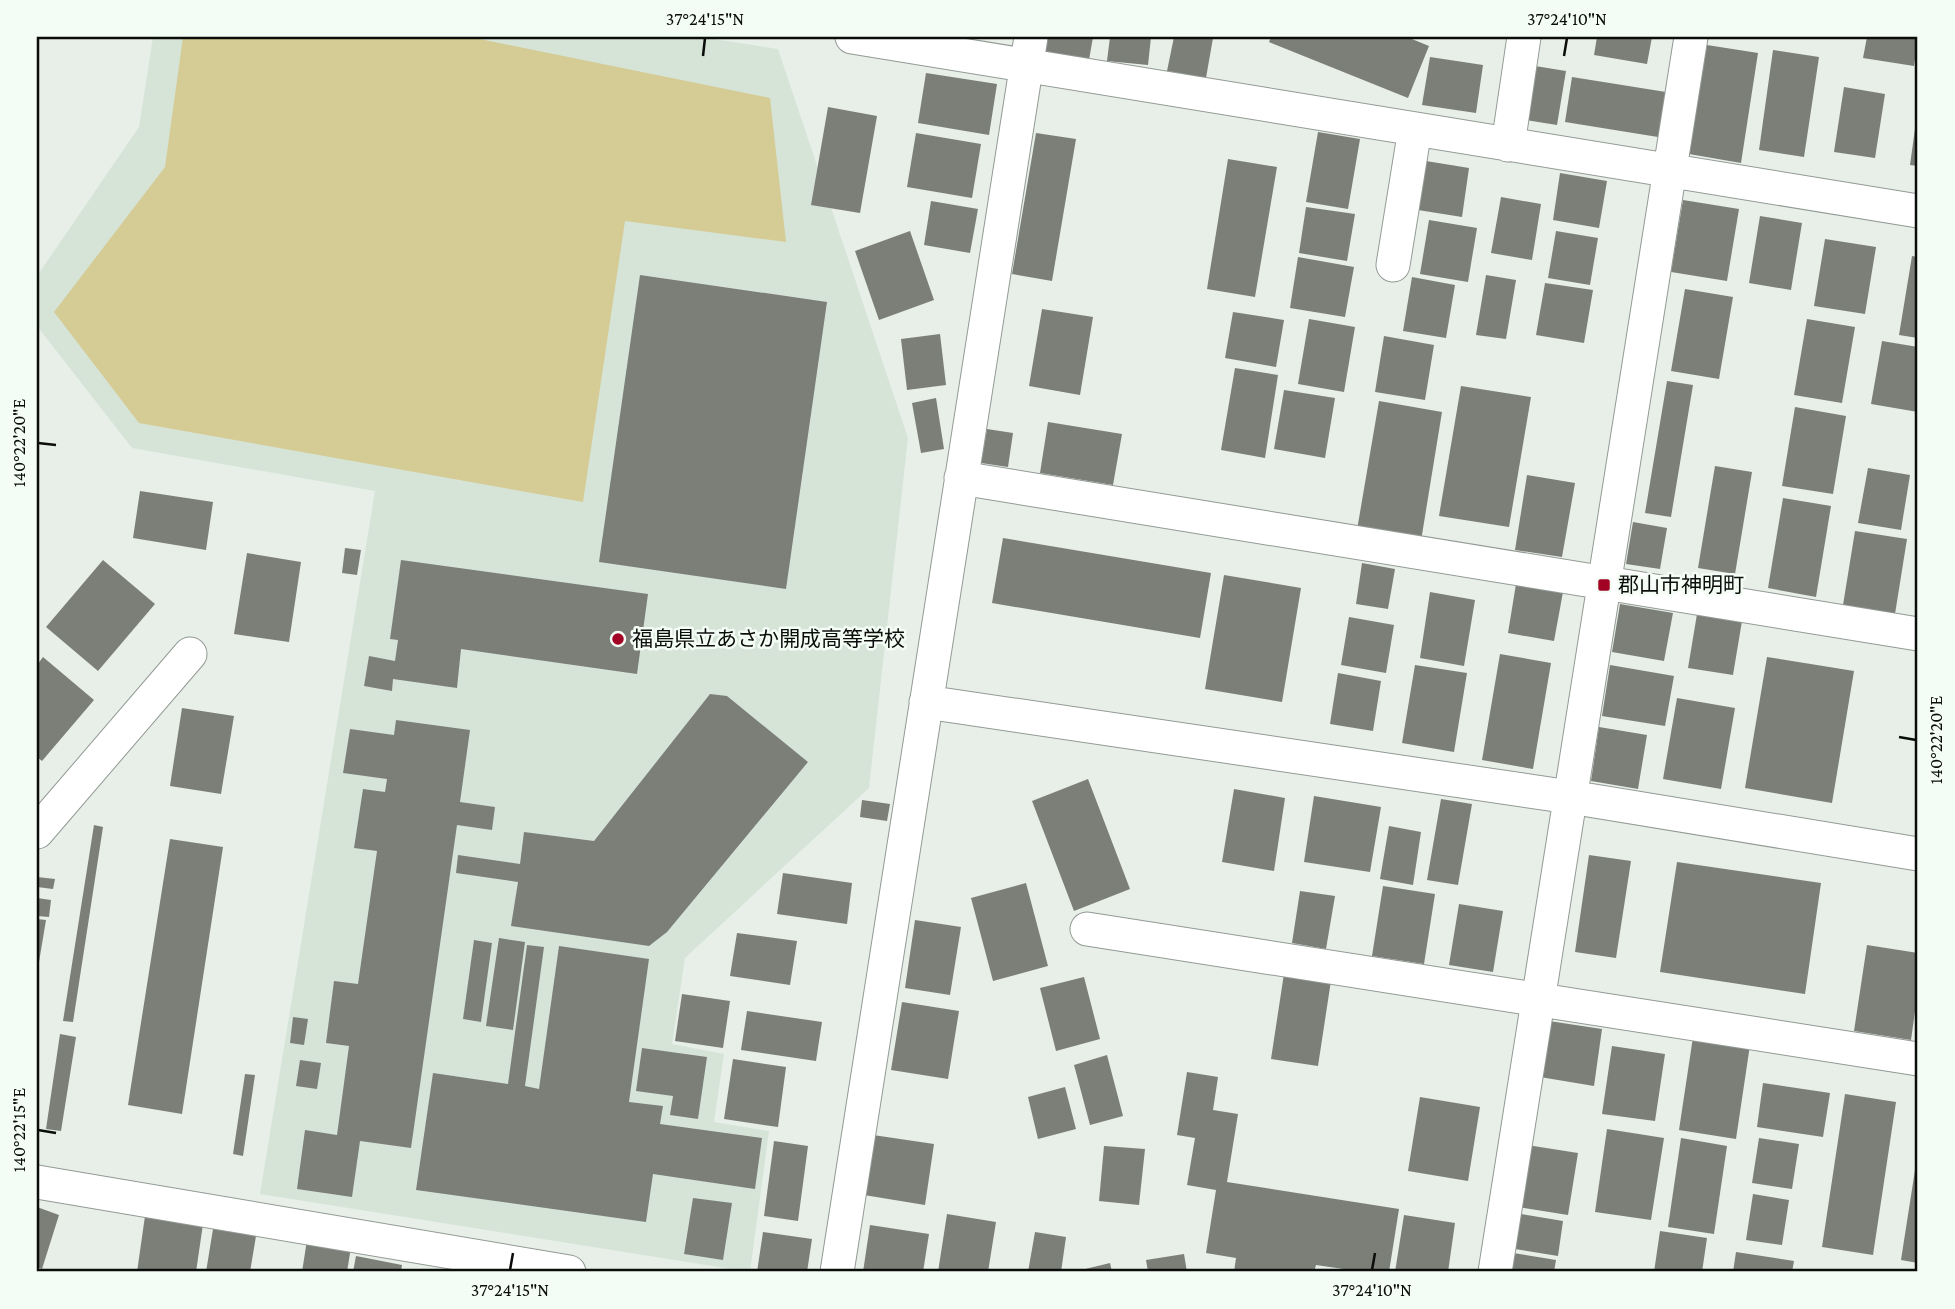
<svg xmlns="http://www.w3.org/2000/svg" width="1955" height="1309" font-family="'Crimson Pro','Noto Sans JP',serif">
<rect width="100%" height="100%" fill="#e7efe8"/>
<path fill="#d6e4d8" d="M153 37H701L778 49 908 438 869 788 685 958 672 1044 724 1054 714 1122 769 1131 750 1272 260 1194 375 491 132 448 37 326V276L139 127Z"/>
<path fill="#d5cb94" d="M183 37H470L770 98 786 242 625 221 583 502 139 423 54 312 165 167Z"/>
<path fill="#7c7f78" d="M1047 37H1093L1089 60 1044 53Z
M1110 37H1151L1148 65 1107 61Z
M1174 37 1213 38 1206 78 1167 71Z
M1271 37H1407L1429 46 1408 98 1269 42Z
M1597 37H1652L1647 64 1594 55Z
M1867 37H1918L1914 66 1863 58Z
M1707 45 1758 53 1741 163 1689 154Z
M1773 50 1819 57 1804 157 1759 150Z
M1430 57 1483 65 1476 113 1422 105Z
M1529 65 1566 71 1557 125 1520 119Z
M926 73 997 84 989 135 918 123Z
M1572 77 1666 92 1658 137 1565 122Z
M1844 87 1885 94 1875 158 1834 152Z
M828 107 877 116 860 213 811 205Z
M1917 114H1918V166L1910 165Z
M1318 132 1360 139 1348 209 1306 202Z
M916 133 981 144 972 198 907 187Z
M1036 133 1076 139 1052 281 1012 274Z
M1228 159 1277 167 1255 297 1207 289Z
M1426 161 1469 168 1462 217 1418 210Z
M1560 173 1607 181 1599 228 1553 220Z
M1501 197 1541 204 1532 260 1491 253Z
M1683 200 1739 209 1727 281 1671 272Z
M931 201 978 209 970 253 924 245Z
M1306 207 1355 214 1347 261 1299 253Z
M1760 216 1802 223 1791 290 1749 283Z
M1429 220 1477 228 1468 282 1420 274Z
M910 231 934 300 879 320 855 251Z
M1556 231 1598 238 1590 285 1548 278Z
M1825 239 1876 247 1865 314 1814 306Z
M1912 256 1918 257V338L1899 335Z
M1298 257 1354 267 1345 317 1290 308Z
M640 275 827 302 786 589 599 562Z
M1486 275 1516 280 1506 339 1476 335Z
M1412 277 1455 285 1446 338 1403 331Z
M1545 283 1593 290 1584 343 1536 335Z
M1685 289 1733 297 1719 379 1671 371Z
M1042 309 1093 317 1080 395 1029 386Z
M1233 312 1284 320 1276 367 1225 358Z
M1309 319 1355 327 1344 392 1298 384Z
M1807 319 1855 327 1842 403 1794 395Z
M940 334 946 385 907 390 901 339Z
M1384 336 1434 345 1425 400 1375 392Z
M1882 341 1918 347V412L1871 404Z
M1235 368 1278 375 1265 458 1221 450Z
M1667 381 1693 385 1671 517 1645 513Z
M1461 386 1531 397 1509 527 1439 516Z
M1284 390 1335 398 1325 458 1274 449Z
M936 398 944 449 921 453 912 403Z
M1379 401 1442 412 1421 541 1357 530Z
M1795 407 1846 416 1833 494 1782 486Z
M1048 422 1122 434 1113 485 1040 473Z
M987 429 1013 433 1008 467 981 463Z
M1715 466 1752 472 1735 574 1698 568Z
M1868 468 1910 475 1901 530 1858 523Z
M1527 475 1575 483 1562 557 1515 550Z
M140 491 213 502 206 550 133 538Z
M1783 498 1831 506 1816 597 1768 588Z
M1633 522 1667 528 1660 569 1626 564Z
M1855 531 1907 539 1895 614 1843 605Z
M1003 538 1211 573 1200 638 992 603Z
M345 548 361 550 357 575 342 573Z
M247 553 301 562 289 642 234 634Z
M103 560 155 604 98 671 46 627Z
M401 560 648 594 637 674 461 649 457 688 393 679 392 691 364 686 369 656 395 661 398 640 390 639Z
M1362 563 1395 569 1388 609 1356 604Z
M1224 575 1301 588 1282 702 1205 689Z
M1516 584 1563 592 1554 641 1508 633Z
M1430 592 1475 600 1464 666 1420 658Z
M1620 604 1673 613 1664 661 1612 652Z
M1698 608 1743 615 1733 675 1688 668Z
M1349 617 1394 625 1386 673 1341 665Z
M1500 654 1551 663 1533 769 1482 760Z
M43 657 94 700 42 761 37 757V665Z
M1767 657 1854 671 1832 803 1745 788Z
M1415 665 1467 673 1454 752 1402 743Z
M1610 665 1674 676 1665 726 1602 716Z
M1338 673 1381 681 1373 731 1330 724Z
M710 694 727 696 808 762 667 932 649 946 511 926 518 882 456 873 458 855 520 864 524 832 594 841Z
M1677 698 1735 708 1721 789 1663 779Z
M182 708 234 716 221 794 170 786Z
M396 720 470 730 460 802 495 807 492 830 457 825 411 1148 360 1141 352 1197 297 1189 305 1130 337 1135 349 1046 326 1043 334 981 358 984 377 851 354 848 363 789 385 792 387 779 343 773 350 729 394 735Z
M1599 727 1647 735 1638 789 1591 781Z
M1088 779 1130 889 1074 911 1032 801Z
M1234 789 1285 798 1274 871 1222 862Z
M1314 796 1381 807 1370 872 1304 862Z
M1441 799 1472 804 1458 885 1427 880Z
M862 800 890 804 887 821 860 817Z
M94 825 103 827 73 1022 63 1021Z
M1389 826 1421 832 1413 885 1380 879Z
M170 839 223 847 182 1114 128 1105Z
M1589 855 1631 861 1616 958 1575 952Z
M1677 862 1821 883 1805 994 1660 972Z
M783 873 852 883 847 924 777 914Z
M37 877 55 879 53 889 37 887Z
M1026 883 1048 966 993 981 971 898Z
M1383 886 1435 894 1424 964 1372 956Z
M1300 891 1335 896 1326 949 1292 943Z
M37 898 51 900 49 917 37 916Z
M1459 904 1503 911 1493 972 1449 965Z
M37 919 46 920 38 968H37Z
M915 920 961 927 950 995 905 988Z
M737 933 797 941 790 985 730 976Z
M499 938 525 942 513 1030 486 1026Z
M474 940 492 943 481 1022 463 1019Z
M527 945 544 947 525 1086 539 1089 559 946 649 959 629 1102 663 1106 660 1124 762 1138 755 1189 653 1174 646 1222 416 1190 433 1073 508 1084Z
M1867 945 1918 953V990L1911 1040 1854 1031Z
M1285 967 1332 974 1318 1066 1271 1059Z
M1084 977 1100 1039 1056 1051 1040 988Z
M682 994 730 1001 723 1048 675 1041Z
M902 1002 959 1011 948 1079 891 1070Z
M747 1011 822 1022 816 1061 741 1050Z
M293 1017 308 1019 304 1045 290 1043Z
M1549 1021 1602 1029 1594 1086 1540 1077Z
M60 1034 76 1037 61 1131 46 1129Z
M1693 1037 1750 1045 1736 1139 1679 1130Z
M1612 1046 1665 1054 1655 1121 1602 1114Z
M642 1048 707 1057 698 1119 670 1115 673 1096 636 1091Z
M1107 1055 1123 1116 1090 1125 1074 1065Z
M733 1059 786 1067 778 1127 724 1119Z
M300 1060 321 1063 317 1089 296 1086Z
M1187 1072 1218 1077 1213 1110 1238 1114 1227 1182 1399 1209 1389 1272H1364L1316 1265 1314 1272H1234L1236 1258 1206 1253 1216 1190 1187 1185 1195 1138 1177 1135Z
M245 1074 255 1075 243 1156 233 1154Z
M1763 1083 1830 1093 1823 1137 1757 1127Z
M1065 1087 1076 1129 1038 1139 1028 1097Z
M1845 1094 1896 1102 1873 1255 1822 1247Z
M1420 1097 1480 1107 1468 1181 1408 1171Z
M1607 1129 1664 1138 1651 1220 1595 1212Z
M873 1135 934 1144 925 1205 864 1195Z
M1681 1138 1727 1146 1714 1234 1668 1227Z
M1759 1138 1799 1144 1792 1189 1752 1183Z
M774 1141 808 1146 798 1221 764 1216Z
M1527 1145 1578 1153 1568 1215 1518 1207Z
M1104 1146 1145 1149 1139 1205 1099 1201Z
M1917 1157H1918V1263L1901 1260Z
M1753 1194 1789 1200 1782 1245 1746 1240Z
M693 1198 732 1203 723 1260 684 1254Z
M37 1207 59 1215 42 1269 37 1267Z
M947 1214 996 1222 988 1272H938Z
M1521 1214 1563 1221 1558 1256 1515 1249Z
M1404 1215 1455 1223 1448 1272H1395Z
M145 1216 203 1224 196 1272H137Z
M870 1225 929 1234 923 1272H863Z
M213 1229 256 1236 250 1272H206Z
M1660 1231 1707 1238 1702 1272H1654Z
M763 1232 812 1239 807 1272H757Z
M1035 1232 1066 1237 1061 1272H1028Z
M307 1240 351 1247 347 1272H302Z
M1736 1252 1794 1261 1792 1272H1733Z
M1513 1253 1556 1260 1554 1272H1510Z
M1184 1254 1187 1272H1148L1146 1260Z
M356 1256 402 1265 401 1272H353Z
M1110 1263 1112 1272H1077V1271Z"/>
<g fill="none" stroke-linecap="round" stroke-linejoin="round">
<defs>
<path id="street" d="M852 37 1918 211
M1508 145 1524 37
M1393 265 1415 129
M961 478 1918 634
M926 702 1570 797 1918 854
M37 832 190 654
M1087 929 1918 1059
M37 1182 569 1272
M837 1272 1031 37
M1495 1272 1691 37"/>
</defs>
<use href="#street" stroke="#939a95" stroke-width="35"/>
<use href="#street" stroke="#fff" stroke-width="33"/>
</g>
<path fill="none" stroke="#0b0d0b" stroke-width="2.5" d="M703 56 705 38M1564 56 1567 38M38 443 56 445M1899 737 1916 740M38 1130 56 1133M510 1270 513 1253M1372 1270 1375 1253"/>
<g fill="#a20325" stroke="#f4fcf6" stroke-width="2.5">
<rect x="1597" y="578" width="14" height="14" rx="3.5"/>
<circle cx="618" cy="639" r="7"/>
</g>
<g text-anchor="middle" stroke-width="5" stroke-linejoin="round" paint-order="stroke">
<g font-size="21" fill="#0b0d0b" stroke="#f4fcf6" text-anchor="start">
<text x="1618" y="592">郡山市神明町</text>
<text x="632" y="646">福島県立あさか開成高等学校</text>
</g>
</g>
<rect width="1955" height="1309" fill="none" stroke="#f4fcf6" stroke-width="77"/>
<rect x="38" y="38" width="1878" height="1232" fill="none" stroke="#0b0d0b" stroke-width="2.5"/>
<g font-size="18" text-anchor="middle" fill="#0b0d0b">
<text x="705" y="25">37°24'15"N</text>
<text x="1567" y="25">37°24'10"N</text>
<text transform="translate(19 443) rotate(-90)" y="6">140°22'20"E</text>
<text transform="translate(1936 740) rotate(-90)" y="6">140°22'20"E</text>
<text transform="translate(19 1130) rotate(-90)" y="6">140°22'15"E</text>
<text x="510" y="1296">37°24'15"N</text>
<text x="1372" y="1296">37°24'10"N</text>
</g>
</svg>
